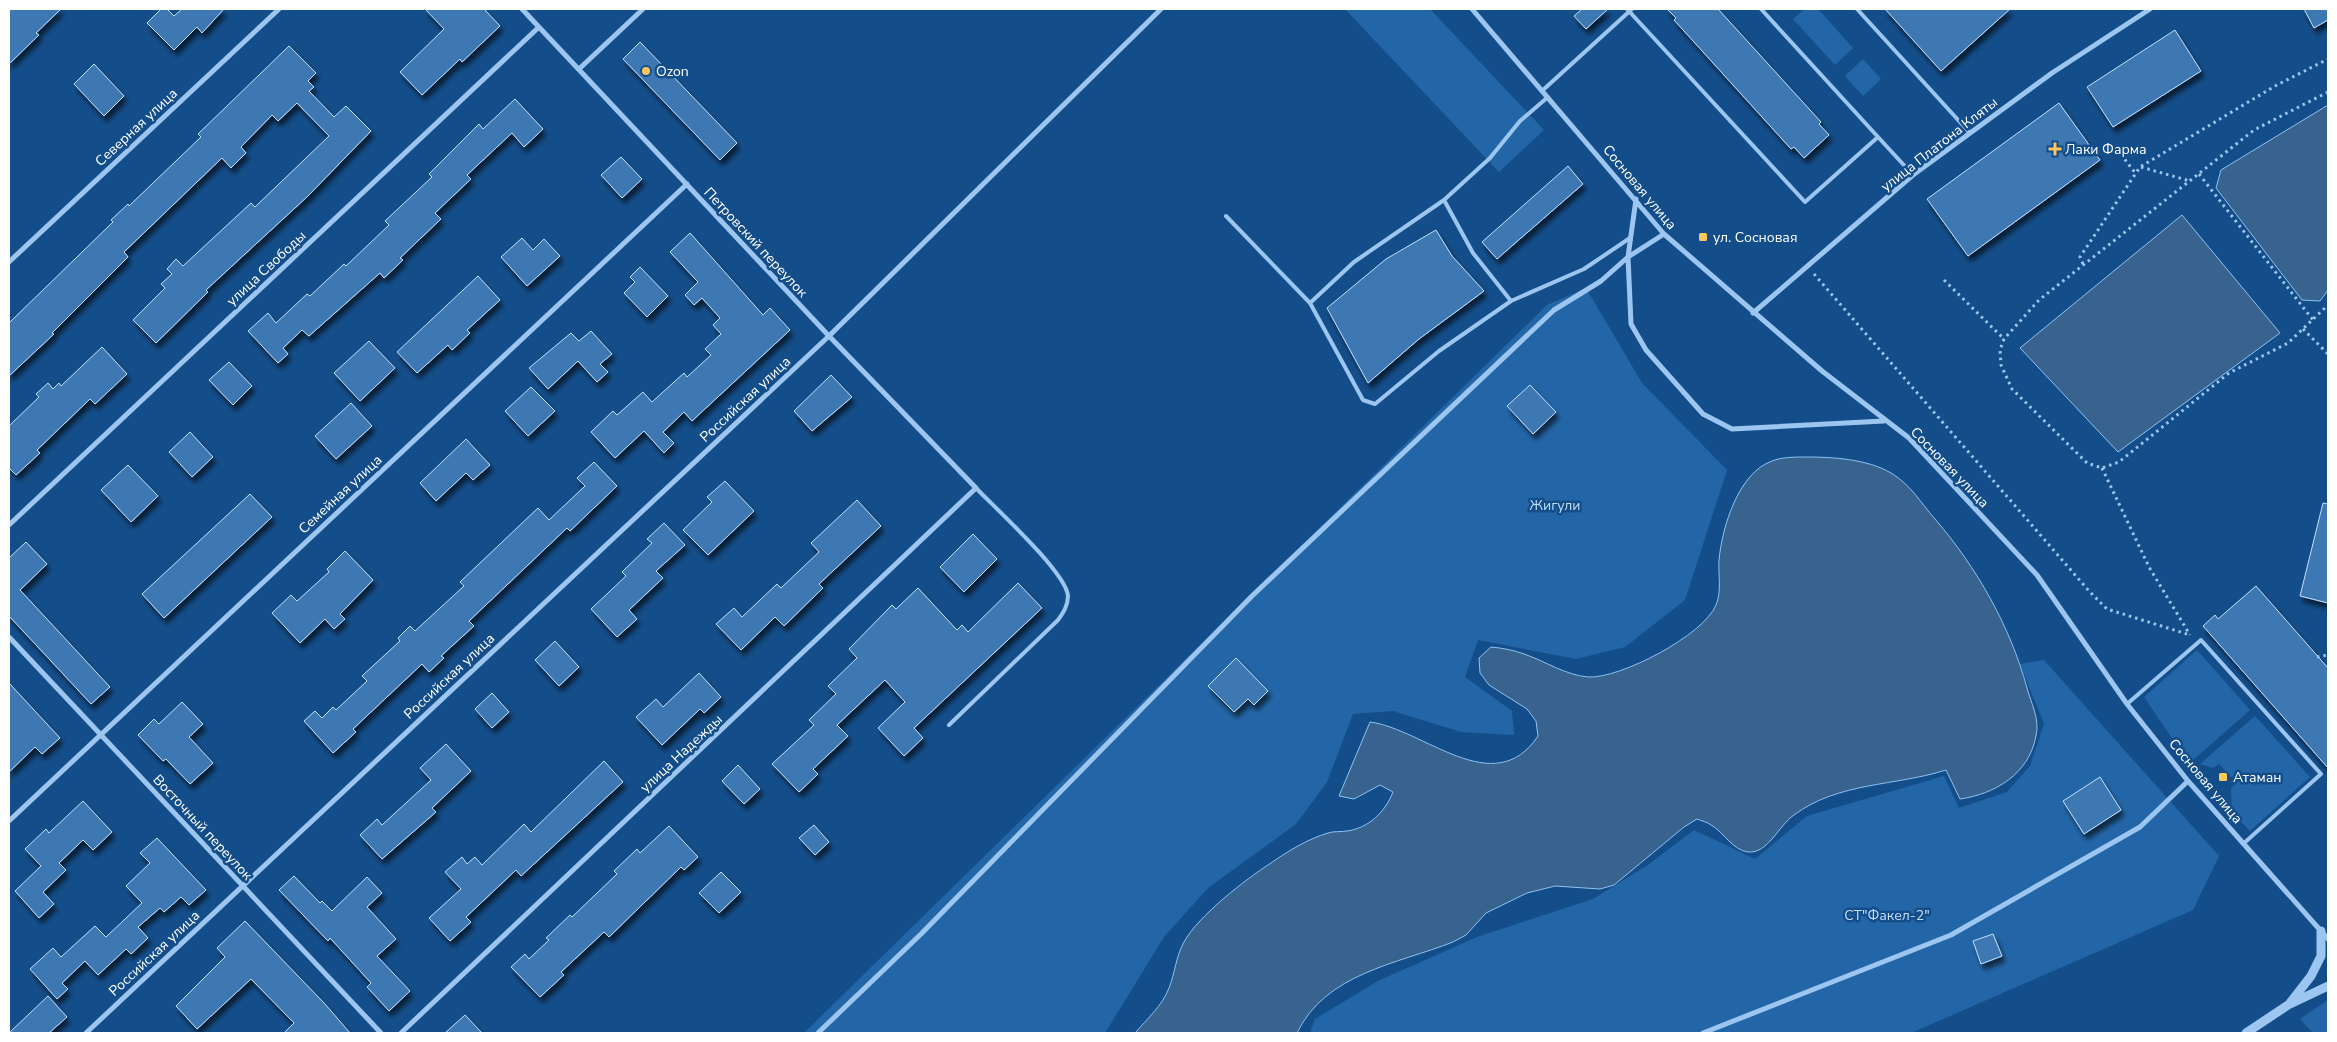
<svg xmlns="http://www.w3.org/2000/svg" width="2337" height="1042" font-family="'Nunito Sans',sans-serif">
<defs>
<filter id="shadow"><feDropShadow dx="3" dy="5.5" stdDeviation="2.5" flood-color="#0009"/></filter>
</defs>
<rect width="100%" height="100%" fill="#144e8a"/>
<path fill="#2366a7" d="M1345 9H1430L1544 130 1499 172Z
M1805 9H1818L1853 48 1835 65 1793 19Z
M1863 59 1881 79 1863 96 1845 76Z
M1586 288 1642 383 1727 470 1685 600 1625 647 1576 659 1478 640 1465 677 1512 711 1514 735 1461 732 1393 711 1353 714 1327 782 1296 824 1208 888 1164 937 1105 1033H804L1547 305Z
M2197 650 2250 710 2193 760 2184 756 2144 697Z
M2044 660 2219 856 2193 910 1911 1033H1310L1315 1019 1378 981 1477 937 1593 899 1648 865 1694 830 1755 859 1807 816 1944 776 1959 808 2007 792 2030 766 2044 724 2020 664Z
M2255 716 2310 777 2250 831 2232 812 2231 788 2237 783 2219 764 2213 768 2200 764Z
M2328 1000V1033H2313L2300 1019Z"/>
<path fill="#38638f" stroke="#8ec2f3" d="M2328 105V290L2320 301 2302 300 2216 188 2221 170Z
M2182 215 2280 333 2118 452 2020 348Z
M1806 457C1833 457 1867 459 1891 473 1911 485 1920 502 1935 519 1977 568 2010 626 2027 688 2031 703 2040 719 2036 736 2029 774 1995 794 1960 799L1946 770C1896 786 1838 782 1794 815 1779 825 1768 854 1748 852 1732 850 1724 832 1711 825 1707 822 1702 821 1697 819L1684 827 1614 885 1600 889 1555 886 1527 893 1486 913 1466 935 1453 942C1397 964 1326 973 1297 1033H1135C1147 1019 1162 1006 1169 988 1175 973 1176 956 1184 942 1198 916 1246 879 1271 863 1288 851 1308 839 1328 833 1334 831 1341 832 1347 831 1369 828 1385 812 1393 792L1380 785 1354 799 1339 796 1370 722C1424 729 1494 802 1538 736L1536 721 1527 709 1489 685 1480 673 1479 658 1491 647C1502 648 1513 650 1524 654 1545 661 1565 675 1588 677 1620 679 1704 635 1716 605 1722 591 1718 574 1719 560 1722 528 1738 473 1772 461 1782 457 1795 457 1806 457Z"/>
<path fill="#3d78b3" stroke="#c2dffb" filter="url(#shadow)" d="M9 9H61L36 33 39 35 9 64Z
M161 9H167L174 16 182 9H224L202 33 197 27 174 50 147 23Z
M425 9H484L500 26 462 62 460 59 422 95 400 72 444 29Z
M1582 9H1608L1586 29 1574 16Z
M1667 9H1718L1821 122 1819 124 1829 135 1804 158 1794 147 1791 149 1674 20 1676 18Z
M1885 9H2010L1941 71Z
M2304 9H2328V20L2314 28Z
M2175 30 2201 71 2113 127 2087 87Z
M640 42 737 143 720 160 623 59Z
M289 46 316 73 308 81 314 87 309 91 334 117 346 106 371 131 308 196 206 290 208 292 156 343 133 320 165 288 161 284 172 274 167 269 176 259 183 266 251 203 255 207 329 136 297 103 278 121 272 115 241 147 246 153 231 168 222 158 124 252 128 257 52 333 54 334 9 376V323L113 222 111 220 128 204 129 206 201 137 198 134Z
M94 64 124 96 104 116 74 84Z
M515 99 543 129 524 147 512 133 467 175 471 179 435 213 441 219 400 258 403 260 384 278 380 273 309 336 302 330 283 348 288 354 278 363 248 331 268 313 276 323 307 294 310 296 344 264 346 266 389 225 385 221 432 177 429 174 479 124 483 129Z
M2059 103 2100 160 1968 256 1927 199Z
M621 157 642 179 622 198 601 175Z
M1568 166 1583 184 1497 259 1482 242Z
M1436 230 1452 256 1484 291 1419 339 1368 383 1327 308 1386 259Z
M690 233 763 315 770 308 790 330 692 421 684 412 663 432 674 443 664 453 644 431 615 458 591 432 613 411 617 415 643 392 652 402 684 373 687 377 711 355 705 349 721 334 713 325 720 318 702 298 694 305 685 295 698 282 670 252Z
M522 238 533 250 544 239 560 256 527 286 501 257Z
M640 267 668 296 647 317 624 293 635 282 630 277Z
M478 276 500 300 467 330 470 333 452 350 448 345 417 373 397 352Z
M591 331 612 354 600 364 608 372 597 382 578 361 548 389 529 368 571 333 579 341Z
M369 341 395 368 360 401 334 373Z
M102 347 127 374 95 404 90 399 37 450 40 453 16 475 9 468V426L39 397 36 394 48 383 53 389 59 383 61 386Z
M229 362 252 386 233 405 209 380Z
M831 375 852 397 812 431 794 411Z
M1530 385 1556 412 1533 434 1507 406Z
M531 387 555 411 528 436 505 411Z
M351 403 372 426 336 459 315 436Z
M190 432 213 457 192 477 169 452Z
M466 439 490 465 473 480 466 473 436 501 420 483Z
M594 462 617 486 570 531 567 528 469 621 474 626 441 656 444 658 429 672 422 664 353 729 356 732 333 753 304 721 315 711 322 718 333 707 336 710 367 681 362 676 400 641 398 638 410 626 415 631 464 586 460 582 538 508 549 520 585 486 577 478Z
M128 465 158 496 131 522 101 490Z
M725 481 754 511 708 555 683 530 712 502 707 497Z
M250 494 272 517 164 618 142 594Z
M857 500 881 526 819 584 823 588 784 626 775 617 741 650 716 624 734 608 742 617 777 584 781 588 819 552 811 543Z
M2323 503 2328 504V603L2300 596Z
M664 523 685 545 656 571 663 578 629 610 637 619 617 637 591 609 626 576 622 572 652 543 647 539Z
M973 534 997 559 964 592 940 567Z
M26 542 47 564 20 590 110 687 91 704 9 616V558Z
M345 551 373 580 340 614 345 619 334 629 325 619 300 643 272 613 291 595 297 601 329 572 327 569Z
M1018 583 1042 608 914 728 923 738 904 756 878 728 905 702 885 680 837 725 848 736 813 769 818 774 799 792 772 764 814 725 809 720 836 694 828 686 857 658 849 649 892 605 896 609 918 588 957 630 962 625 968 632Z
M2256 586 2328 668V768L2203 626 2215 615 2218 619Z
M555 641 579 667 559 686 535 660Z
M1236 658 1268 691 1254 705 1248 699 1234 712 1208 686Z
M699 673 721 697 704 713 700 709 662 745 636 717 656 699 663 707Z
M9 683 60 738 42 754 35 747 9 772Z
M492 693 509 712 492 728 475 709Z
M182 702 203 724 189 737 213 763 190 784 166 759 163 761 138 735 154 719 159 724Z
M446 744 471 771 432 808 436 812 382 859 360 835 377 819 382 825 431 780 420 768Z
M604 761 623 782 521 876 516 870 466 917 471 922 450 941 429 918 461 889 445 872 462 857 467 864 475 857 482 865 524 824 531 832Z
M738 765 760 789 744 804 722 781Z
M2100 777 2121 810 2084 834 2063 801Z
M83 801 112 832 93 850 83 840 59 863 66 870 43 892 54 904 39 918 15 891 41 866 25 849 46 829 49 833Z
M814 825 829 842 815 855 799 838Z
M669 826 698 857 684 870 681 867 609 937 604 932 561 972 564 975 540 997 511 967 525 954 529 959 549 940 546 938 570 915 572 917 617 874 614 871 637 849 640 853Z
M157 838 206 890 189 905 181 897 164 912 160 908 138 927 148 938 131 954 126 949 98 975 85 961 62 983 68 989 57 999 30 969 53 948 61 957 95 926 106 937 142 903 126 886 150 863 140 853Z
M721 872 741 892 719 913 699 893Z
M294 876 320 903 322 901 332 911 367 877 382 893 367 907 396 939 377 956 410 991 389 1011 367 987 371 983 330 938 328 941 279 890Z
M245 921 325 1004 350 1033H284L294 1023 251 979 197 1029 176 1006 225 957 217 948Z
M1993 934 2002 956 1981 964 1973 941Z
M48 996 67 1017 49 1033H9Z
M465 1015 482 1033H445Z"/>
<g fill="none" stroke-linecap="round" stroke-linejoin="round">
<path stroke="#9cc6ef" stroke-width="3" stroke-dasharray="2.5 4" stroke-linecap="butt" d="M2328 92 2254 130 2039 300 2004 339 2000 350 2001 365 2012 389 2087 463 2102 468 2119 462 2229 373 2288 343 2328 305
M2117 149 2136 174
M2141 167 2190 181
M2199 174 2313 320
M2083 264 2080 257 2140 167 2275 86 2328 59
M1814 274 2089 591 2107 609 2190 635
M1944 280 2004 339
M2303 329 2328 354
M2102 468 2149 567 2190 635
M2317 657 2328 655"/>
<path stroke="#9cc6ef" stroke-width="4" d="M1627 9 1805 202 1878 137 1761 9
M1857 9 1970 133
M1543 90 1632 9
M1878 137 1913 175
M1444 200 1473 253 1511 301
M1226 216 1310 303 1363 400 1375 404 1439 351 1511 301 1584 269 1630 238
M1310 303 1354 262 1444 200 1490 158 1520 121 1548 97
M2127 704 2201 640 2321 774 2243 844
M949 725 1058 620C1063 613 1068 606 1068 596 1066 572 995 508 976 488"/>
<path stroke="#9cc6ef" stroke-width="5" d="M1472 9 1664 234 1822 371 1909 438 2037 575 2127 704 2188 781 2328 939
M579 69 643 9
M1636 199 1628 257 1631 324 1646 350 1703 414 1732 429 1884 421
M9 262 279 9
M1753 313 1913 175 2052 73 2150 9
M9 525 539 27
M9 637 381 1033
M9 821 687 184
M86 1033 829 336 1161 9
M401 1033 976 488 829 336 522 9
M818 1033 921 934 1252 596 1554 310 1601 281 1628 257 1664 234
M1703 1033 1951 935 2140 827 2188 781"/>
<path stroke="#9cc6ef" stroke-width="9" d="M2290 1003 2311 976 2321 956V931
M2246 1033 2288 1005 2328 986"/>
</g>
<g fill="#ffc65a" stroke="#144e8a" stroke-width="2">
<circle cx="646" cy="71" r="5"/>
<path d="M2052.5 141.5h5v5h5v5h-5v5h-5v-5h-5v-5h5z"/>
<rect x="1698" y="232" width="10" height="10" rx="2.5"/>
<rect x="2218" y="772" width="10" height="10" rx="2.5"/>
</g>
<g text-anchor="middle" stroke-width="5" stroke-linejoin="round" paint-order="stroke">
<g font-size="14" fill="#fff" stroke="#144e8a" text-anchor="start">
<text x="656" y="76">Ozon</text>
<text x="2065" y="154">Лаки Фарма</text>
<text x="1713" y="242">ул. Сосновая</text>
<text x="2233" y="782">Атаман</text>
</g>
<g font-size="14" fill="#fff" stroke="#144e8a">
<text transform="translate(136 127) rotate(-43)" y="5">Северная улица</text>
<text transform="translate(1939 144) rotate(-38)" y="5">улица Платона Кляты</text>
<text transform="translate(1640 187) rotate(50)" y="5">Сосновая улица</text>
<text transform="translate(756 242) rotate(47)" y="5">Петровский переулок</text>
<text transform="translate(266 268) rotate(-43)" y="5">улица Свободы</text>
<text transform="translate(745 399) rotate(-43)" y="5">Российская улица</text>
<text transform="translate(1950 467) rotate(46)" y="5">Сосновая улица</text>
<text transform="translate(340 494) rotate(-43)" y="5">Семейная улица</text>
<text transform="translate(449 676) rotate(-43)" y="5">Российская улица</text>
<text transform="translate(681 753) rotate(-43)" y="5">улица Надежды</text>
<text transform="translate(2206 781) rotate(50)" y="5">Сосновая улица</text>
<text transform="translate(203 827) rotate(47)" y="5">Восточный переулок</text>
<text transform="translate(154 953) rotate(-43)" y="5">Российская улица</text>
</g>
<g font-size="14" fill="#c2dffb" stroke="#144e8a">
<text x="1555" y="510">Жигули</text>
<text x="1887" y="920">СТ"Факел-2"</text>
</g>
</g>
<rect width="2337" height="1042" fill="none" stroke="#ffffff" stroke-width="20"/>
</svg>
